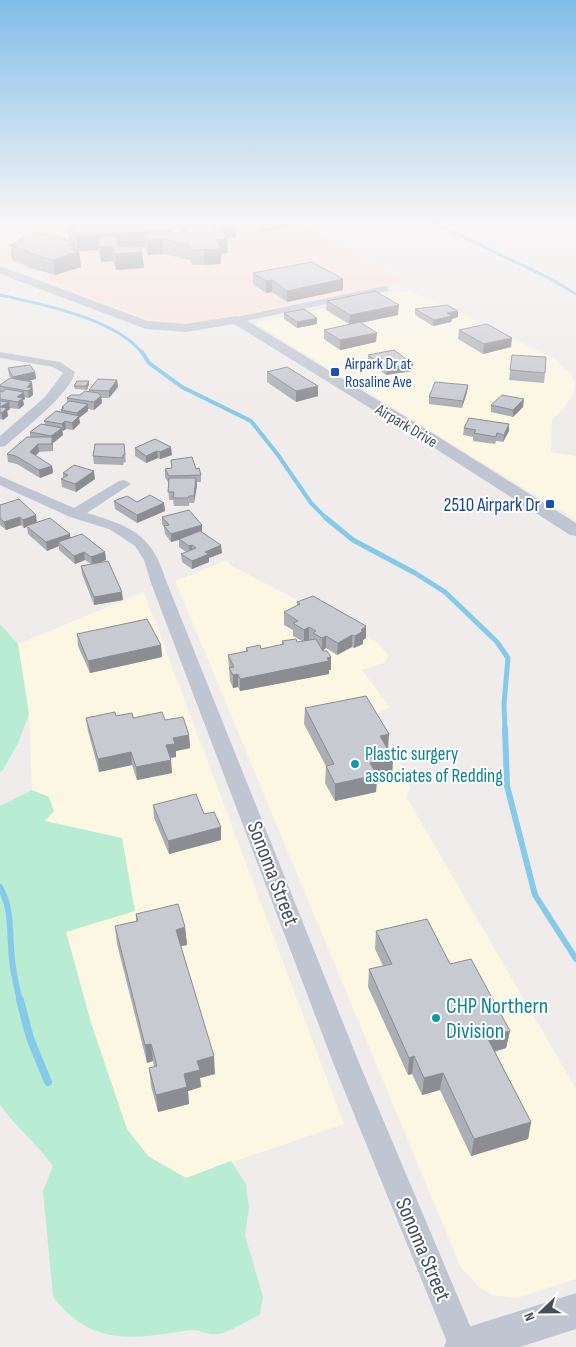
<svg xmlns="http://www.w3.org/2000/svg" width="576" height="1347" font-family="'Sofia Sans Condensed',sans-serif">
<rect width="100%" height="100%" fill="#efeceb"/>
<path fill="#fbf7e3" d="M409 291 447 306 555 359 571 374 575 384 573 395 562 410 552 419 551 452 576 456V520L255 323Z
M226 560 232 566 377 642 389 656 384 663 362 670 390 707 376 715 398 758 410 787 407 798 576 1089V1279L517 1298 492 1295 480 1288 461 1268 176 583V581Z
M144 592 344 1124 186 1178 148 1156 127 1129 91 1023 66 931 45 820 49 797 32 790 29 714 18 644Z"/>
<path fill="#fae1da" d="M31 224H300L406 280 207 321 185 323 156 321 93 299 0 259V252H12L49 239 29 235 33 233 28 232 26 228Z"/>
<path fill="#b9edd3" d="M0 624 18 644 29 714 18 743 3 770 0 772Z
M32 790 49 797 54 811 45 821 122 838 135 911 66 932 91 1023 127 1129 148 1156 186 1178 231 1161 246 1184 249 1208 245 1235 263 1297 260 1315C248 1320 230 1332 218 1334 209 1336 200 1329 191 1330 133 1339 92 1347 53 1297L43 1191 53 1166C37 1144 16 1127 0 1105V806Z"/>
<g fill="none" stroke-linecap="round" stroke-linejoin="round">
<path stroke="#86caea" stroke-width="3" d="M436 224 551 279 576 294
M0 295C41 304 117 319 143 354"/>
<path stroke="#86caea" stroke-width="4" d="M142 352 149 363 182 387 251 421 278 455 311 503 327 519"/>
<path stroke="#86caea" stroke-width="5" d="M326 518 353 540 415 573 445 592 497 642 508 658 504 704 505 731"/>
<path stroke="#86caea" stroke-width="6" d="M505 729 507 786 535 895 576 959
M0 887C13 910 9 934 12 959 13 973 17 988 20 1001"/>
<path stroke="#86caea" stroke-width="8" d="M20 1000 30 1038 48 1082"/>
<path fill="#bfc6d1" fill-rule="evenodd" d="M384 286 388 287V291L236 323 231 320 236 317Z
M0 352 60 362 75 372C71 393 22 431 5 446L0 447V436L45 397 63 373 53 367 0 358Z
M0 476 74 508 119 481 124 480 131 484 87 513C133 527 152 534 167 583L360 1065 479 1347H449L334 1065 151 583 144 560 135 546 120 536 109 529 70 517 0 485Z"/>
<path fill="#bfc6d1" fill-rule="evenodd" d="M0 266 148 321 186 324 236 316 241 317 437 436 576 523V536L570 535 425 442 234 324 186 332 146 329 0 274Z
M576 1293V1329L520 1347H444L449 1334 462 1329Z"/>
</g>
<path fill="#acaeb5" fill-rule="evenodd" d="M67 224H168L169 226V224H203V227H210L209 224H236V237H227L228 253 221 254V264L193 265 190 260 164 254 148 255 145 249V247H140L144 268 116 270 113 261 101 262 98 250 79 251 81 267 55 275 27 267V266L12 260 10 245 18 243V239L48 236 69 241ZM171 228 182 232 188 231V232L172 233Z
M245 224H302V225L260 232Z
M253 273 343 279V290L287 302 272 292 266 293 253 284Z
M327 301 398 315 361 323 376 342 340 350 324 339V330L349 324 326 310Z
M415 309 458 311V317L452 319 451 322 433 326 415 315Z
M284 313 317 318V324L297 328 284 319Z
M459 330 511 347 483 354 458 339Z
M368 355 413 364 412 371 386 375 368 361Z
M512 355 545 373 544 383 509 380Z
M8 368 35 372 36 379 28 381 32 382 33 395 29 398 24 397 25 399 23 400 24 405 19 409 10 408V409L7 411 8 416 3 420 0 419V385L11 378 9 375Z
M267 372 318 386V396L296 402 267 382Z
M117 380 118 387 109 398H101L102 403 94 410 88 409V411L79 418 80 423 73 430 66 429 62 431 63 435 53 443V451L39 452 35 456 52 466 53 473 40 478 17 464 8 462 7 454 30 437V432L45 424 44 421 61 412 62 407 67 403V398L80 395 89 391V390Z
M89 384 87 390 75 389 74 386Z
M468 385 467 392 462 408 429 404V397Z
M491 405 523 407 513 417 491 412Z
M509 424V431L503 442 496 441 495 444 473 441V437L463 435 464 428Z
M155 439 172 455 160 459 158 458 146 463 135 456V448Z
M124 444 126 462H124L123 465 94 464 93 456Z
M171 460 196 469 201 475V482H197L194 503H189V506H174L173 500H169L168 482 165 477V469L172 468Z
M63 473 95 479 76 492 62 487 61 479 63 478Z
M114 501 164 503 165 511 137 523 115 509Z
M0 505 37 522 70 534V538L105 552 106 560 98 563 123 600 94 605 82 574 81 566 91 564 85 560 75 564 59 550V546L47 551 28 534 27 527 24 528 21 525 6 530 0 525Z
M162 517 202 525V532L222 553 209 558V562L192 569 182 562 181 554 186 552 179 547V540L171 542 165 534 164 527 162 524Z
M297 602 366 626V638L363 640V644L354 648 352 647 337 655 326 648 323 650 331 657V670H329V674L240 691 238 687 233 688 230 681 228 655 246 651V648L261 649 282 645V641L297 642 302 641 293 636V630L284 625V612L297 606Z
M77 634 161 645 162 657 90 673 78 646Z
M305 708 388 749 393 758 392 775 377 778 376 792 335 801 325 783 326 766 304 724Z
M116 716 165 720 189 735 190 748 176 751V757L170 758 172 773 137 780 132 765 99 772 88 731 86 718Z
M153 805 204 814 221 840 169 854 154 818Z
M136 914 185 927 187 945 181 946 215 1074 200 1078 201 1087 188 1091 189 1104 158 1112 151 1086 149 1068 154 1067 153 1061 147 1063 117 944 115 926 136 921Z
M376 931 450 964 510 1031 506 1048 495 1052 531 1122 528 1139 471 1156 440 1090 422 1095 412 1074 408 1075 368 987 369 969 383 966 375 949Z"/>
<path fill="#8c8d93" d="M194 224H203V227L188 228V231L182 232V226Z
M211 224H214V229H211Z
M220 224H236V237L220 238Z
M260 224H302V225L260 232Z
M172 230V241L163 239 164 254 148 255 147 240 144 235 145 247 113 249 112 246 113 261 101 262 100 247 97 238 98 250 78 251 76 236Z
M227 238 228 253 221 254V264L205 265 204 250 216 240Z
M75 243 76 252 79 251 81 267 55 275 53 260 68 245Z
M142 252 144 268 116 270 115 254Z
M343 279V290L287 302V291Z
M272 280V292L266 293V281Z
M399 305 398 315 349 325 350 315Z
M458 311V317L452 319 451 322 433 326 434 320 447 313Z
M317 318V324L297 328V322Z
M377 333 376 342 340 350V340Z
M512 338 511 347 483 354 484 344Z
M413 364 412 371 386 375 387 369Z
M35 372 36 379 14 384 13 377Z
M117 380 118 387 109 398V391Z
M89 381V384L87 390 86 386Z
M32 382 33 395 29 398 27 387 29 384Z
M468 385 467 392 462 408 463 401Z
M318 386V396L296 402V391Z
M24 392 25 399 23 400 24 405 19 409 17 397Z
M101 396 102 403 94 410V402Z
M524 399 523 407 513 417V410Z
M9 402 10 409 7 411 8 416 3 420 0 407Z
M88 404V411L79 418 80 423 73 430 72 423 77 418V413Z
M65 421 66 429 63 431 62 424Z
M509 424V431L503 442 504 435Z
M62 428 63 435 53 443V451L51 436Z
M38 444 39 452 31 460 30 452Z
M171 447 172 455 160 459V452Z
M157 451 158 458 146 463V456Z
M52 466 53 473 40 478 39 470Z
M94 471 95 479 76 492 75 484Z
M196 478 197 486 194 503V496Z
M164 503 165 511 137 523V515Z
M36 515 37 523 24 528 23 520Z
M20 517 21 525 6 530 4 522Z
M202 525V533L171 542V534Z
M70 534 71 542H58L59 546 47 551 46 542Z
M192 545V553L190 554 189 546Z
M221 545 222 553 209 558V562L192 569V561L205 552Z
M84 552 85 560 75 564 74 556Z
M105 552 106 560 92 565 91 557Z
M122 592 123 600 94 605V597Z
M366 626V638L363 640V644L354 648 355 636 361 630Z
M309 627V639L304 642V630Z
M352 635V647L337 655 338 643Z
M326 636V648L322 651V638Z
M161 645 162 657 90 673 88 661Z
M331 657V670H329V674L240 691V679Z
M238 674V687L233 688V675Z
M389 734 388 751 380 736Z
M189 735 190 748 176 751V757L167 758 166 745 173 738Z
M131 752 132 765 99 772 98 759Z
M393 758 392 775 377 778 376 792 335 801V784L370 763Z
M171 760 172 773 137 780 136 767Z
M221 827V840L169 854 168 841Z
M185 927 187 945 177 947 176 930Z
M510 1031 506 1048 484 1054 487 1037Z
M151 1044 153 1061 147 1063 145 1045Z
M214 1056 215 1074 200 1078 201 1087 188 1091 189 1104 158 1112 156 1095 184 1074 197 1061Z
M414 1056 412 1074 408 1075 409 1058Z
M443 1073 440 1090 422 1095 424 1078Z
M531 1122 528 1139 471 1156 474 1139Z"/>
<path fill="#c8cad2" stroke="#8c8d93" d="M73 224H168L172 230 76 236 74 230 69 231 68 227 73 226Z
M174 224H194L182 226Z
M210 227 215 232H224L227 238 216 240 221 249 192 250 189 245 163 239 147 240 144 235 189 232 188 228Z
M39 233 48 236 52 235 75 243 68 245 75 247 71 249 79 251 53 260 25 252 28 251 10 245 23 241 18 239Z
M115 235 119 247 140 246 142 252 115 254 112 246 100 247 97 238Z
M312 262 343 279 287 291 272 280 266 281 253 273Z
M375 291 399 305 350 315 327 301Z
M447 305 458 311 447 313 452 316 434 320 415 309Z
M304 309 317 318 297 322 284 313Z
M360 322 377 333 340 340 324 330Z
M487 324 512 338 484 344 459 330Z
M394 350 413 364 387 369 368 355Z
M512 355 546 357 545 373 510 370Z
M30 365 35 372 13 377 8 368Z
M287 367 318 386 296 391 267 372Z
M10 378 32 382 29 384H31L27 387 32 388 28 391 0 386V385Z
M98 379 117 380 109 391 89 390Z
M77 381H89L86 386H74Z
M435 382 468 385 463 401 429 397Z
M6 389 24 392 17 397 23 398 18 402 0 399V391L2 392Z
M85 391 98 393 101 396 94 402 67 398 71 395H80Z
M502 395 524 399 513 410 491 405Z
M0 401 9 402 0 407Z
M69 401 88 404 77 413 61 410 64 408 62 407Z
M0 407 7 408 2 413 0 412Z
M56 411 79 416 72 423 65 421 62 424 44 421Z
M469 418 509 424 504 435 497 433 496 437 474 433 476 430 464 428Z
M41 424 62 428 51 436 30 432Z
M27 437H52V444H38L30 452 52 466 39 470 16 456 7 454Z
M155 439 171 447 160 452 157 451 146 456 135 448Z
M95 444H124L125 455H123V458L93 456Z
M192 457 196 469 199 468 201 475 169 476 165 469 172 468 171 460Z
M74 465 94 471 75 484 61 479 68 475 63 473Z
M169 478H196L194 496H189L188 498H173L174 492H168Z
M150 495 164 503 137 515 114 501 127 496 137 502Z
M19 499 36 515 23 520 20 517 4 522 0 518V505Z
M189 510 202 525 171 534 164 526 169 525 162 517Z
M50 518 70 534 46 542 26 526Z
M200 531 221 545 205 552 209 554 192 561 181 554 196 548 192 545 189 546 179 539Z
M82 534 105 552 91 557 84 552 74 556 58 542Z
M108 561 122 592 94 597 81 566Z
M313 596 366 626 361 630 363 631 355 636 352 635 338 643 326 636 322 638 313 633 316 631 309 627 304 630 293 623 298 621 284 612 300 604 297 602Z
M147 619 161 645 88 661 77 634Z
M296 639 297 642 316 639 323 651H327L331 657 327 658 329 661 240 679 238 674 233 675 229 668 234 667 228 655 248 651 246 648 260 645 261 649 284 644 282 641Z
M366 696 389 734 380 736 393 758 370 763 377 775 335 784 326 766 334 764 305 708Z
M115 712 116 716 132 713 133 718 162 712 165 720 183 717 189 735 173 738 175 744 166 745 171 760 136 767 131 752 98 759 86 718Z
M196 794 204 814 214 812 221 827 168 841 153 805Z
M178 904 185 927 176 930 214 1056 197 1061 200 1070 184 1074 187 1087 156 1095 149 1068 157 1066 151 1044 145 1045 115 926 138 921 136 914Z
M427 919 450 964 471 959 510 1031 487 1037 531 1122 474 1139 443 1073 424 1078 414 1056 409 1058 369 969 392 964 376 931Z"/>
<linearGradient id="sky" x2="0" y2="1"><stop stop-color="#81bde9"/><stop offset="0.54" stop-color="#f8f6f6"/><stop offset="1" stop-color="#f8f6f6" stop-opacity="0"/></linearGradient>
<rect width="576" height="412" fill="url(#sky)"/>
<g fill="#1a4fb4" stroke="#fff" stroke-width="2">
<rect x="330" y="367" width="10" height="10" rx="2.5"/>
<rect x="545" y="499" width="10" height="10" rx="2.5"/>
</g>
<g fill="#0f9aa8" stroke="#fff" stroke-width="2">
<circle cx="355" cy="764" r="5"/>
<circle cx="436" cy="1018" r="5"/>
</g>
<g text-anchor="middle" stroke-width="4" stroke-linejoin="round" paint-order="stroke">
<g font-size="16" fill="#164399" stroke="#fff" text-anchor="start">
<text x="345" y="369">Airpark Dr at<tspan x="345" dy="18">Rosaline Ave</tspan></text>
</g>
<g font-size="16" fill="#444d59" stroke="#fff">
<text transform="translate(407 425) rotate(31)" y="6">Airpark Drive</text>
</g>
<g font-size="19" fill="#164399" stroke="#fff" text-anchor="end">
<text x="540" y="511">2510 Airpark Dr</text>
</g>
<g font-size="19" fill="#0d838f" stroke="#fff" text-anchor="start">
<text x="365" y="760">Plastic surgery<tspan x="365" dy="22">associates of Redding</tspan></text>
</g>
<g font-size="22" fill="#444d59" stroke="#fff">
<text transform="translate(274 873) rotate(69)" y="8">Sonoma Street</text>
<text transform="translate(424 1249) rotate(67)" y="8">Sonoma Street</text>
</g>
<g font-size="22" fill="#0d838f" stroke="#fff" text-anchor="start">
<text x="446" y="1013">CHP Northern<tspan x="446" dy="25">Division</tspan></text>
</g>
</g>
<g transform="translate(541 1312) rotate(248)" stroke="#ffffff" stroke-width="4" paint-order="stroke">
<path d="M0-4L9 19L0 12L-9 19Z" fill="#444d59"/>
<text y="-8" font-size="14" font-weight="bold" text-anchor="middle" fill="#444d59">N</text>
</g>
</svg>
